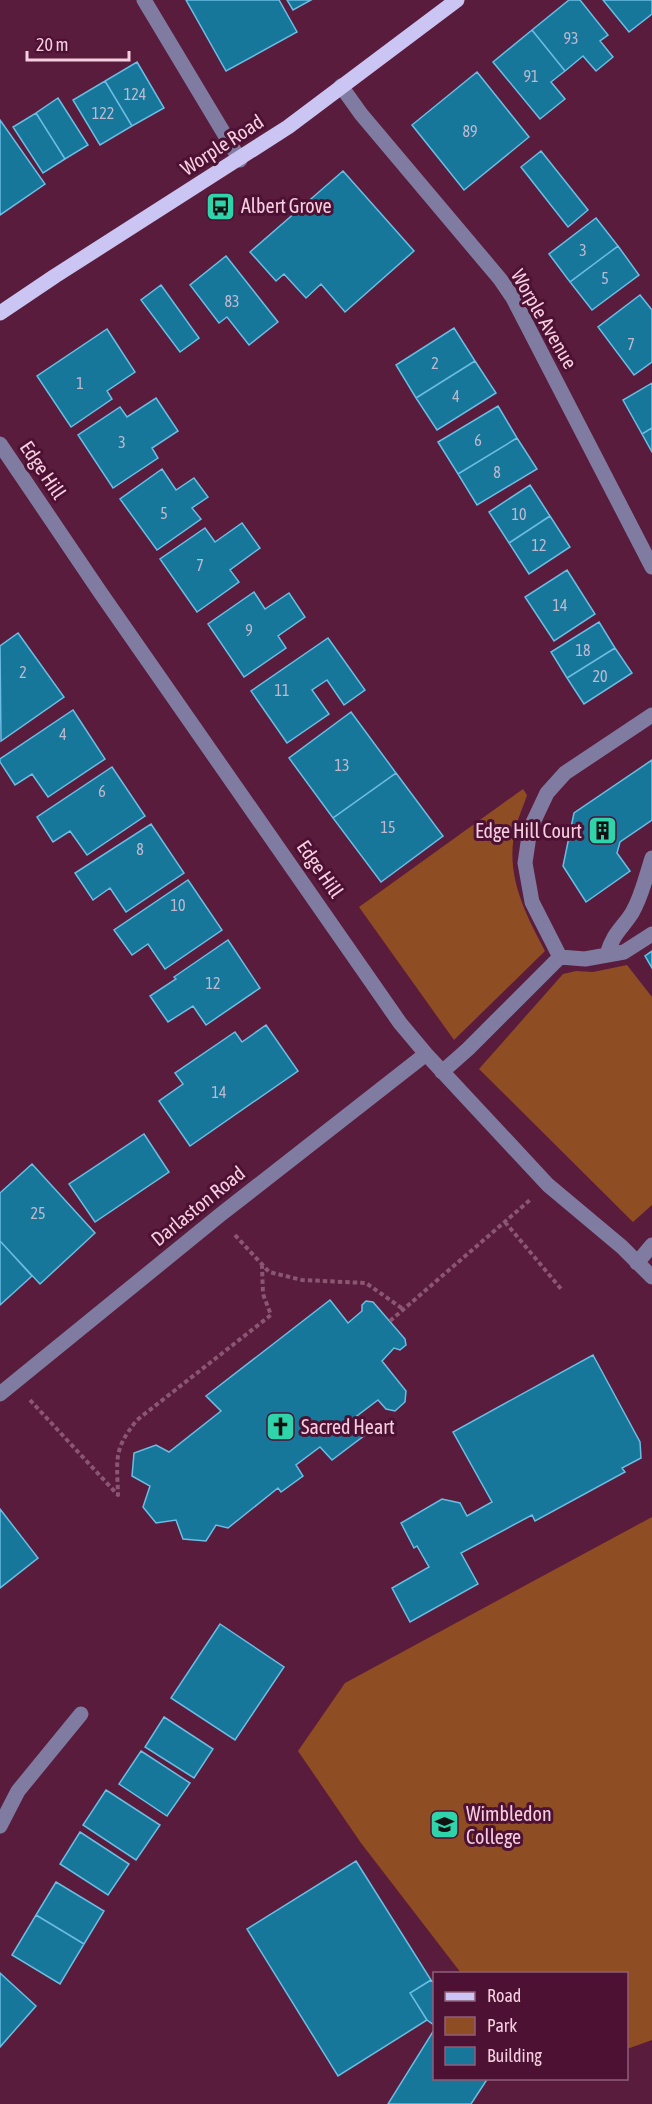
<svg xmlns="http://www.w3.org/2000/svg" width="652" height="2104" font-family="'Asap Condensed',sans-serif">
<rect width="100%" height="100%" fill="#591c3d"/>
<path fill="#8f4d23" d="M523 789 527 795C524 805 519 815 516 826 504 873 524 911 545 951L454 1040 359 907Z
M627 965 652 997V1205L633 1222 479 1069 563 974 576 971 593 972Z
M652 1517V2040L627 2049 626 1974 461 1973 361 1843 298 1751 345 1683Z"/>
<path fill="#17779b" stroke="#6bbde3" stroke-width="1.5" d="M186 0H279L297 32 226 71Z
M287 0H311L293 10Z
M569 0H580L608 35 600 41 613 57 596 71 583 56 565 71 532 30Z
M603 0H652V14L629 32Z
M532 30 565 71 551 82 565 99 540 119 493 62Z
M137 62 164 108 132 126 105 81Z
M477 72 529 137 464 190 412 125Z
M105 81 132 126 100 145 73 100Z
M58 98 88 145 65 159 36 113Z
M36 113 65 159 43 173 13 127Z
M0 120 45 184 0 215Z
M541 151 588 210 568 227 521 167Z
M343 171 414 251 345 312 321 284 306 298 284 274 276 281 250 252Z
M596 218 618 246 570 282 549 254Z
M618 246 639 275 592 310 570 282Z
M226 256 278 322 249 345 227 317 219 323 190 285Z
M161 285 199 338 180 352 141 300Z
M640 295 652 310V362L634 375 598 327Z
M454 328 475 361 416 398 396 365Z
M107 329 135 372 107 391 112 399 71 427 37 376Z
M475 361 496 393 437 430 416 398Z
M652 383V428L642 434 623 400Z
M156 398 178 431 152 448 158 458 113 488 78 435 120 407 127 417Z
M498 406 517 438 458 474 438 442Z
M652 428V452L642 434Z
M517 438 537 469 477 505 458 474Z
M162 469 176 490 194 478 208 497 192 508 201 519 157 550 120 499Z
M530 485 550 516 509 543 489 512Z
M550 516 570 547 529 574 509 543Z
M242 523 260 548 230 570 239 582 197 612 160 559 205 528 215 542Z
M567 570 595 614 554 641 525 597Z
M254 592 265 609 289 593 305 617 278 636 286 648 244 677 208 624Z
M599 622 615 648 567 678 551 652Z
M18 633 64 697 1 741 0 646Z
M328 638 365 690 344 705 327 680 312 690 329 714 287 743 251 691Z
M615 648 632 673 584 704 567 678Z
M73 710 105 759 48 797 32 774 15 785 0 762V759Z
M351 712 396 773 333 818 289 758Z
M652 760V820L620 842 617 853 630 871 586 902 563 866 574 813Z
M112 767 145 816 87 855 70 831 53 842 37 817Z
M396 773 443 836 381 882 333 818Z
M151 824 184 873 126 912 110 888 93 900 75 873Z
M188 880 222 930 165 969 148 944 132 955 114 930Z
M228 940 260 988 206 1025 193 1006 168 1022 150 996 176 979 174 977Z
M652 951V968L645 956Z
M266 1025 298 1071 190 1146 159 1101 183 1084 175 1073 235 1032 242 1042Z
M144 1134 169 1172 95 1222 69 1184Z
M32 1164 95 1233 40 1284 0 1241V1193Z
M0 1241 32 1276 0 1305Z
M330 1300 348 1323 362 1311V1305L366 1301 373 1302 405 1339 406 1345 400 1350 394 1348 382 1361 406 1391 405 1402 395 1411 386 1409 378 1400 353 1419 365 1435 332 1460 320 1447 296 1465 303 1476 281 1492 278 1488 228 1528 216 1525 206 1541 183 1539 176 1520 156 1523 143 1507 150 1486 132 1476 134 1453 156 1445 169 1452 221 1411 206 1396Z
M593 1355 640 1442 641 1458 622 1468 625 1472 535 1521 532 1515 461 1553 478 1584 410 1622 392 1588 429 1567 417 1546 414 1548 401 1523 442 1499 460 1503 467 1516 492 1502 453 1432Z
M0 1509 38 1558 0 1588Z
M220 1624 284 1667 235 1740 171 1698Z
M164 1717 213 1749 194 1778 145 1747Z
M141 1751 190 1783 167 1816 119 1784Z
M106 1790 160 1825 136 1860 83 1825Z
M80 1832 129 1864 108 1895 60 1864Z
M356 1861 431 1980 410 1993 427 2020 338 2076 247 1929Z
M56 1882 104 1911 84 1944 36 1915Z
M36 1915 84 1944 60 1984 12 1955Z
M0 1973 36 2006 0 2047Z
M431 1980 434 1983V2025L427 2020 410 1993Z
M434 2030V2078H488L471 2104H388Z"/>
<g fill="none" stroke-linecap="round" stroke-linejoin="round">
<path stroke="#8b5671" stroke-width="4" stroke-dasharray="4.5 3" stroke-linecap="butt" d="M505 1222 562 1290
M235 1235 269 1272 302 1280 366 1283 403 1309
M390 1321 530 1200
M30 1400 118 1495C117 1459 113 1450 137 1420L271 1315 263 1294 262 1266"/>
<path stroke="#807ca1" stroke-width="15" d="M144 0 240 160
M341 86 361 114 500 279 513 298 652 567
M0 444 100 592 400 1023 426 1054 548 1185 622 1247 652 1277
M607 954C614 932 621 930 632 913 642 896 646 876 652 858
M560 957 532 902 525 863 530 829 547 793 565 773 652 715
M442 1072 468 1049 560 957 585 959 624 952 652 934
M637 1263 652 1245
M0 1394 220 1215 426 1054
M0 1826 18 1791 81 1714"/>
<path stroke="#cac5f3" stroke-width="15" d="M0 313 55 276 288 127 457 0"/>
</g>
<defs>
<symbol id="bus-square" viewBox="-11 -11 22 22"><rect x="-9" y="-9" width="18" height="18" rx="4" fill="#2fd4aa" stroke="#4d1133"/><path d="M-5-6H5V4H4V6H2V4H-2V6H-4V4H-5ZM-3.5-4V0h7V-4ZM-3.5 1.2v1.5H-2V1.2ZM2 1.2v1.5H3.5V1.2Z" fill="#111"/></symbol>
<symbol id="building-square" viewBox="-11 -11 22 22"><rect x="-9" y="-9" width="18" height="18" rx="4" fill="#2fd4aa" stroke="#4d1133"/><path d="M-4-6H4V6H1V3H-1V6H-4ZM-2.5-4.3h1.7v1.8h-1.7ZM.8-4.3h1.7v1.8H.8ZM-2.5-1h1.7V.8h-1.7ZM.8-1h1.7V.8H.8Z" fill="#111"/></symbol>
<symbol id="church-square" viewBox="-11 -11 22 22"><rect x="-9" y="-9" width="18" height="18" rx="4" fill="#2fd4aa" stroke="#4d1133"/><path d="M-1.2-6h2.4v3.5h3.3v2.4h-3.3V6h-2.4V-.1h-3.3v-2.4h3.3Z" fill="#111"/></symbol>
<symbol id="school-square" viewBox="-11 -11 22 22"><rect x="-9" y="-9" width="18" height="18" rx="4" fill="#2fd4aa" stroke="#4d1133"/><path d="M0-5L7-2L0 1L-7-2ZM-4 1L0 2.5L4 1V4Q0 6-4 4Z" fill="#111"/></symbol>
</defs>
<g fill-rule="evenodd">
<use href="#bus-square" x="204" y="190" width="33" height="33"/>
<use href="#building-square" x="586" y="814" width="33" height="33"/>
<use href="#church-square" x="264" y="1410" width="33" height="33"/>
<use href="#school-square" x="428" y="1808" width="33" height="33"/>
</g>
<g text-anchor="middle" stroke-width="6" stroke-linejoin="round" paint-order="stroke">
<g font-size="16" fill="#beb9ce">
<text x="571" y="44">93</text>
<text x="531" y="82">91</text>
<text x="135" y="100">124</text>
<text x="103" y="119">122</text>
<text x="470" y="137">89</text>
<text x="583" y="256">3</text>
<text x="605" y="284">5</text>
<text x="232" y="307">83</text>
<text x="631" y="350">7</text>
<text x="435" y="369">2</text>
<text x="80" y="389">1</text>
<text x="456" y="402">4</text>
<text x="478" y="446">6</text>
<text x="122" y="448">3</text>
<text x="497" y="478">8</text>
<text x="164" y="519">5</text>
<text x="519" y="520">10</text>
<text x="539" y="551">12</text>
<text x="200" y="571">7</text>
<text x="560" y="611">14</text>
<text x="249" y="636">9</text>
<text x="583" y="656">18</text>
<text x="23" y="678">2</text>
<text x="600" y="682">20</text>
<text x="282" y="696">11</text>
<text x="63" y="740">4</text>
<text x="342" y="771">13</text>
<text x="102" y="797">6</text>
<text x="388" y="833">15</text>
<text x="140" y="855">8</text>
<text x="178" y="911">10</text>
<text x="213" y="989">12</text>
<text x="219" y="1098">14</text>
<text x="38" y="1219">25</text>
</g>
<g font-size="20" fill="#f5cfdf" stroke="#4d1133">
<text transform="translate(222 145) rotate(-33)" y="7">Worple Road</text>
<text transform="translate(544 319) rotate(60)" y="7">Worple Avenue</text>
<text transform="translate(43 470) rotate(56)" y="7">Edge Hill</text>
<text transform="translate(320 869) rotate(55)" y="7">Edge Hill</text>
<text transform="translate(198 1206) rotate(-39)" y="7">Darlaston Road</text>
</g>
<g font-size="20" fill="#f5cfdf" stroke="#4d1133" text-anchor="start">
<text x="241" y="213">Albert Grove</text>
<text x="582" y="838" text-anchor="end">Edge Hill Court</text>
<text x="301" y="1434">Sacred Heart</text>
<text x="466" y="1821">Wimbledon<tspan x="466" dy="23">College</tspan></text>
</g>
</g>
<rect x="433" y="1972" width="195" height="108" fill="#4d1133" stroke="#905d78" stroke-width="1.5"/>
<rect x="445" y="1992" width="30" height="9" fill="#cac5f3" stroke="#905d78" stroke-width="1.5"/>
<text x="487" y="2002" font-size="18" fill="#f5cfdf">Road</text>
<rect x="445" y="2017" width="30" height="18" fill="#8f4d23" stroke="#905d78" stroke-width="1.5"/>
<text x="487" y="2032" font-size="18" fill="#f5cfdf">Park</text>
<rect x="445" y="2047" width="30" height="18" fill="#17779b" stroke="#905d78" stroke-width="1.5"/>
<text x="487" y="2062" font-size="18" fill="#f5cfdf">Building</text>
<path d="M27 51v9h102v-9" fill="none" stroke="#f5cfdf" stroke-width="3"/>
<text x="36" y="51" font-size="18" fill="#f5cfdf" stroke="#4d1133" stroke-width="4.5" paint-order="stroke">20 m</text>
</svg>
